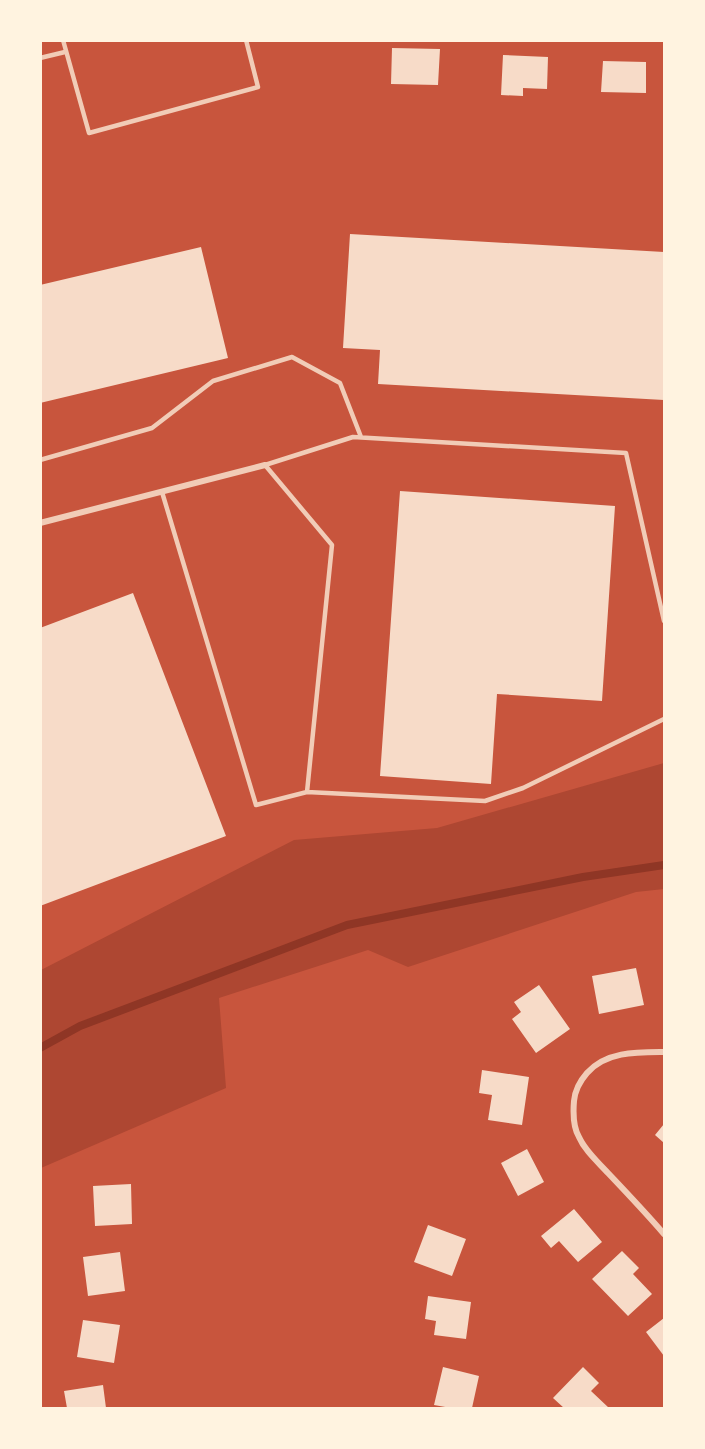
<svg xmlns="http://www.w3.org/2000/svg" width="705" height="1449" font-family="'Roboto Condensed',sans-serif">
<rect width="100%" height="100%" fill="#c8553d"/>
<path fill="#ae4732" d="M664 763V889L636 892 408 967 368 950 219 998 226 1088 41 1168V970L294 840 437 828Z"/>
<g fill="none" stroke-linecap="round" stroke-linejoin="round">
<path stroke="#8f3625" stroke-width="8" d="M40 1048 80 1026 347 925 583 877 664 865"/>
</g>
<path fill="#f7dbc8" d="M392 48 440 49 438 85 391 84Z
M503 55 548 57 547 89 523 88V96L501 95Z
M603 61 646 62V93L601 92Z
M350 234 664 252V400L378 384 380 350 343 348Z
M201 247 228 358 40 403V285Z
M400 491 615 506 602 701 497 694 491 784 380 776Z
M133 593 226 836 40 906V628Z
M636 968 644 1005 599 1014 592 976Z
M539 985 570 1029 536 1053 512 1019 521 1012 514 1002Z
M482 1070 529 1077 522 1125 488 1120 492 1095 479 1093Z
M664 1124V1143L655 1135Z
M527 1149 544 1182 518 1196 501 1163Z
M131 1184 132 1224 95 1226 93 1186Z
M574 1209 602 1242 578 1262 559 1241 551 1248 541 1236Z
M428 1225 466 1239 452 1276 414 1262Z
M622 1251 639 1268 633 1274 652 1294 628 1316 592 1279Z
M120 1252 125 1291 88 1296 83 1257Z
M428 1296 471 1302 466 1339 434 1335 436 1321 425 1319Z
M664 1318V1356L646 1332Z
M83 1320 120 1325 114 1363 77 1357Z
M443 1367 479 1376 472 1408H451L434 1405Z
M583 1367 599 1383 591 1391 609 1408H564L553 1398Z
M103 1385 106 1408H67L64 1391Z"/>
<g fill="none" stroke-linecap="round" stroke-linejoin="round">
<path stroke="#f1ccb7" stroke-width="4.5" d="M63 40 89 133 258 87 246 40
M40 58 65 52
M40 460 152 428 213 381 292 357 340 383 361 437
M162 492 256 805 307 792 332 545 265 465 353 437 626 453 664 621
M307 792 485 801 523 788 664 719"/>
<path stroke="#f1ccb7" stroke-width="6" d="M40 523 265 465
M664 1052C638 1052 606 1051 587 1073 580 1081 575 1090 574 1101 573 1113 573 1127 579 1137 585 1151 598 1162 608 1173 627 1193 646 1213 664 1234"/>
</g>
<rect width="705" height="1449" fill="none" stroke="#fff3e0" stroke-width="84"/>
</svg>
